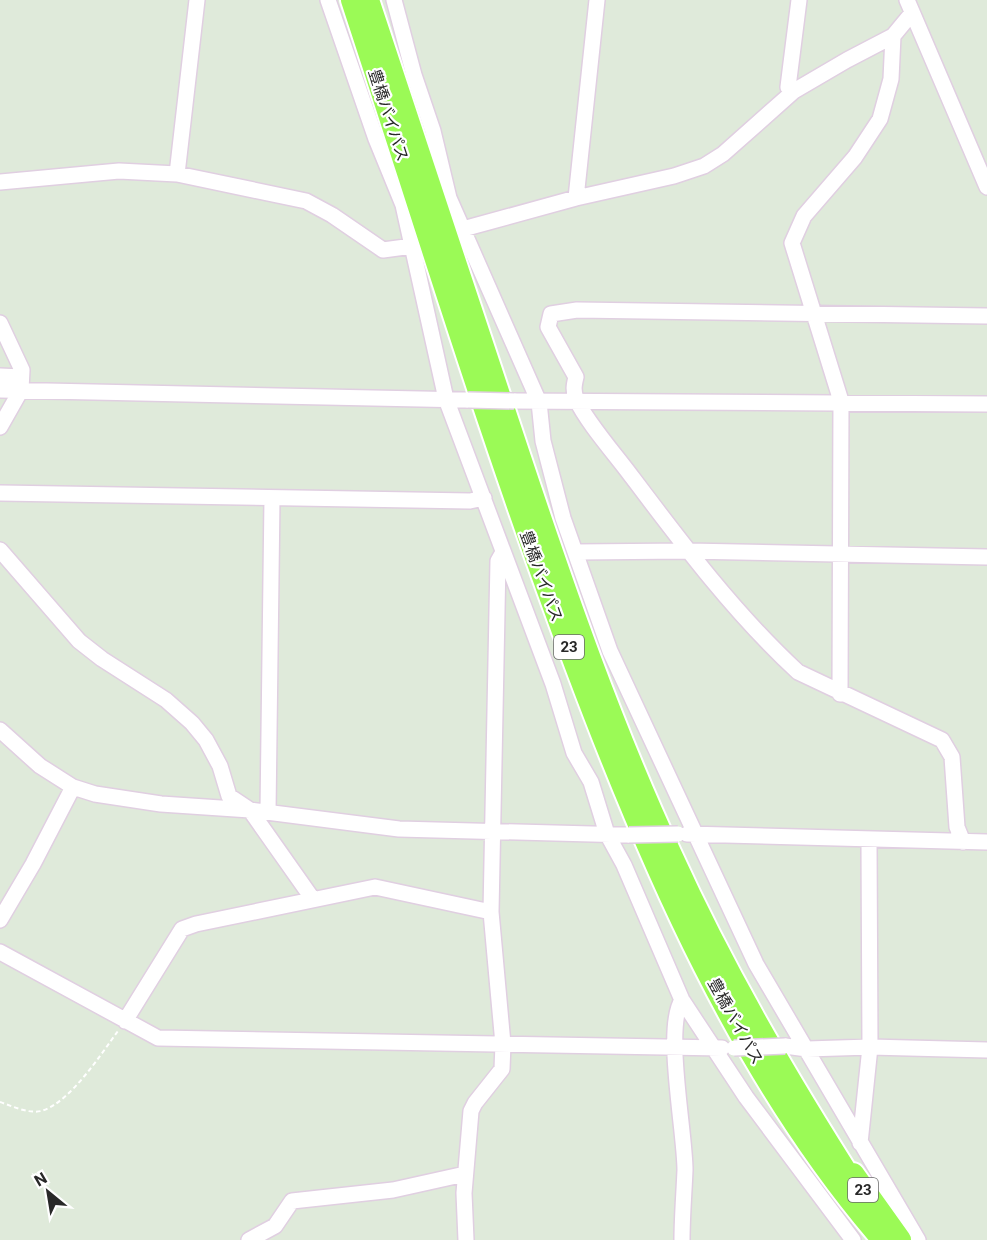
<svg xmlns="http://www.w3.org/2000/svg" width="987" height="1240" font-family="Roboto,'Noto Sans JP',sans-serif">
<rect width="100%" height="100%" fill="#dfeada"/>
<g fill="none" stroke-linecap="round" stroke-linejoin="round">
<defs>
<path id="minor" d="M328 0 376 139 403 205 446 399 553 684 574 753 591 782 607 834 624 865 682 1000 746 1097 853 1240
M394 0 414 75 433 131 449 198 539 402 543 441 563 518 610 651 756 964 918 1240
M907 0 987 187
M794 91 788 87 799 0
M177 174 197 0
M0 182 119 171 177 174 306 201 332 215 383 250 413 246
M576 198 597 0
M463 229 576 198 674 176 704 166 723 154 794 91 847 60 893 36 912 13
M0 323 22 370 21 390 0 427
M0 376 21 377
M0 390 468 400
M514 401 987 404
M0 493 470 501 484 498
M0 550 79 641 102 659 166 700 192 723 206 740 220 766 229 796 250 810 312 898
M576 552 688 551 987 557
M840 694 841 401 792 243 804 216 855 157 880 119 891 79 893 36
M0 730 40 766 73 787 95 794 161 804 250 810 399 829 629 835
M268 812 272 498
M687 834 987 842
M963 842 957 827 952 757 942 740 798 672C734 613 681 542 629 473 614 453 586 421 576 399 573 390 574 385 576 377L548 327 551 314 577 310 987 316
M0 920 33 864 73 787
M0 952 158 1038 722 1048
M125 1021 182 929 196 924 375 887 491 912
M785 1046 807 1049 870 1047 987 1050
M860 1143 870 1047 869 841
M249 1240 275 1226 292 1201 393 1190 465 1174
M466 1240 464 1193 471 1111 475 1103 502 1069 503 1044 491 912 498 561 502 554
M682 1240C682 1217 684 1194 685 1170 685 1132 664 1028 682 1000"/>
<path id="highway" d="M352 0C425 222 493 447 576 666 651 866 742 1077 883 1240
M368 0C418 152 468 304 519 455 564 590 611 726 671 855 724 972 788 1081 857 1189
M853 1174 900 1240"/>
</defs>
<use href="#minor" stroke="#e0cfe1" stroke-width="18"/>
<use href="#highway" stroke="#fff" stroke-width="26"/>
<path stroke="#fff" stroke-width="2" stroke-dasharray="4.5 3" stroke-linecap="butt" d="M0 1102C12 1106 28 1114 41 1111 70 1103 101 1054 118 1031"/>
<use href="#minor" stroke="#fff" stroke-width="15"/>
<use href="#highway" stroke="#9bfa56" stroke-width="22"/>
<defs>
<path id="minor-bridge" d="M468 400 514 401
M629 835 678 834
M734 1048 785 1046"/>
</defs>
<use href="#minor-bridge" stroke="#e0cfe1" stroke-width="18" stroke-linecap="butt"/>
<use href="#minor-bridge" stroke="#fff" stroke-width="15"/>
</g>
<g text-anchor="middle" stroke-width="4.5" stroke-linejoin="round" paint-order="stroke">
<g fill="#fff" stroke="#686868" stroke-width="1.5">
<rect x="554" y="635" width="30" height="24" rx="4.5"/>
<rect x="848" y="1178" width="30" height="24" rx="4.5"/>
</g>
<g font-size="15" font-weight="bold" fill="#282828">
<text x="569" y="652">23</text>
<text x="863" y="1195">23</text>
</g>
<g font-size="16" fill="#282828" stroke="#fff">
<text transform="translate(389 115) rotate(72)" y="6">豊橋バイパス</text>
<text transform="translate(542 576) rotate(70)" y="6">豊橋バイパス</text>
<text transform="translate(736 1021) rotate(61)" y="6">豊橋バイパス</text>
</g>
</g>
<g transform="translate(48 1192) rotate(330)" stroke="#ffffff" stroke-width="4.5" paint-order="stroke">
<path d="M0-4.5L10 22L0 15L-10 22Z" fill="#282828"/>
<text y="-9" font-size="16" font-weight="bold" text-anchor="middle" fill="#282828">N</text>
</g>
</svg>
